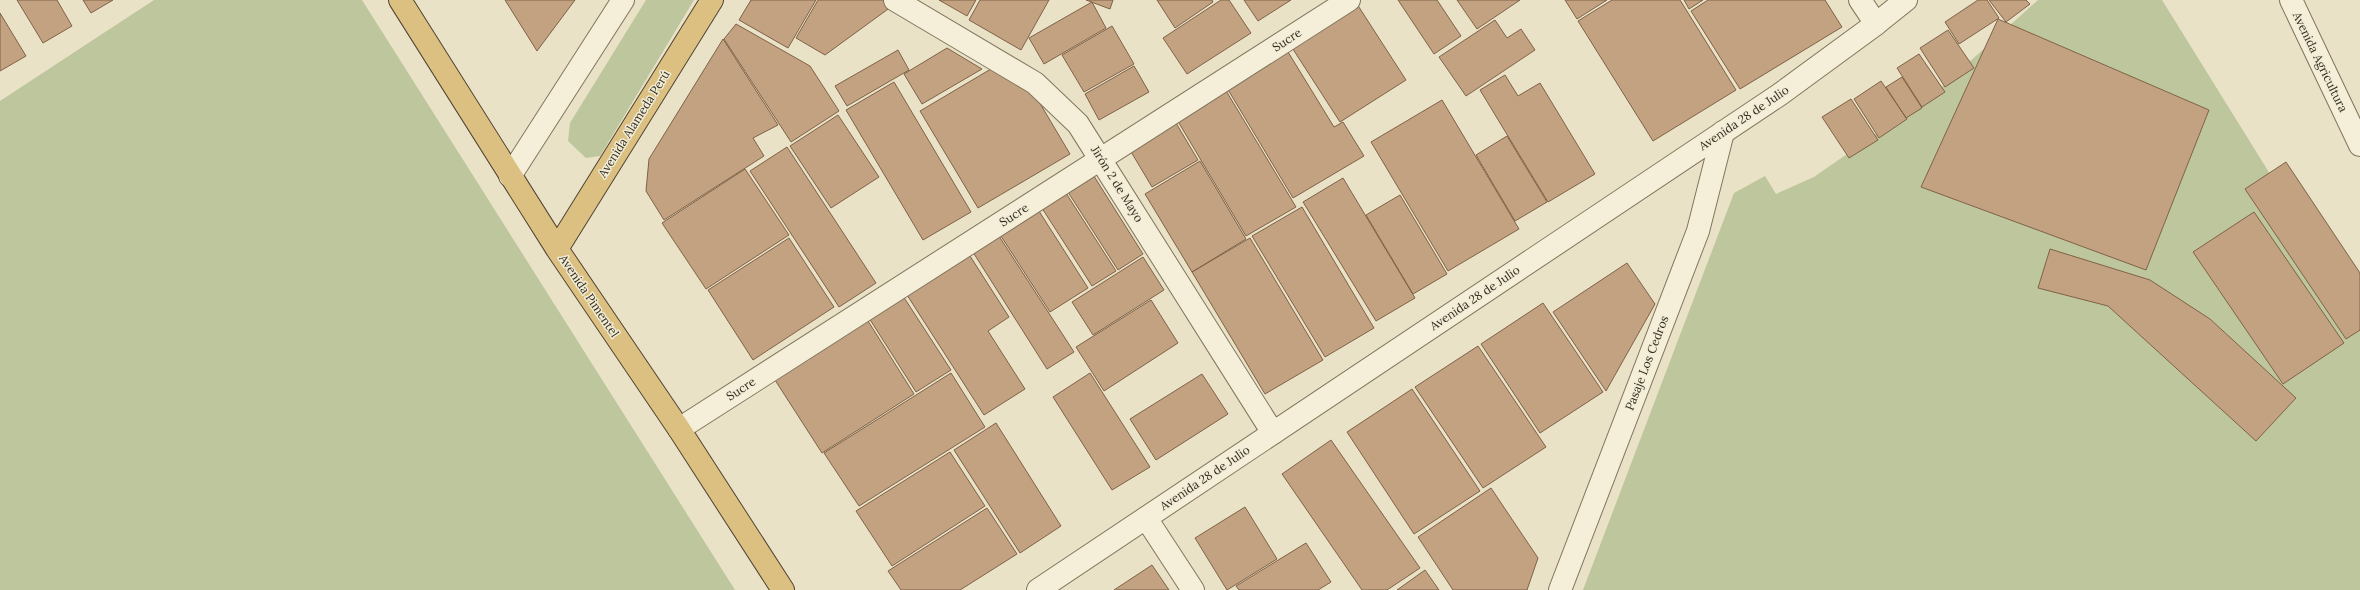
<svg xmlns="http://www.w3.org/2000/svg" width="2360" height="590" font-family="Lora,serif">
<rect width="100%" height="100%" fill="#e9e2c7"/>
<path fill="#bdc69c" d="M154 0H362L735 590H0V101Z
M646 0H694L600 156 586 158 568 141 570 123Z
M2038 0H2162L2360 319V590H1583L1734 193 1765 176 1776 194 1814 177 1936 92Z"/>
<path fill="#c3a281" stroke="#7f6247" d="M17 0H57L72 26 43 43Z
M83 0H113L91 13Z
M505 0H575L537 51Z
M751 0H816L788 48 739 20Z
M818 0H888L895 4 825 55 796 38Z
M939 0H976L967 16Z
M980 0H1049L1021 50 969 20Z
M1086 0H1113L1110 9Z
M1157 0H1212L1213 2 1175 28Z
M1221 0H1229L1251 33 1187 74 1163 38Z
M1244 0H1291L1258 21Z
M1398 0H1437L1461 36 1434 54Z
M1457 0H1520L1477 29Z
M1565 0H1607L1577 19Z
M1612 0H1680L1736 90 1653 141 1578 21Z
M1684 0H1703L1689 9Z
M1708 0H1825L1842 27 1740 89 1691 11Z
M1978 0H1987L1999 18 1959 44 1945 22Z
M1989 0H2026L2030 4 2006 22Z
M1355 1 1406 80 1340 122 1289 43Z
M1092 2 1106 28 1044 64 1029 38Z
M0 13 26 56 0 71Z
M1998 19 2209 110 2146 270 1921 187Z
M1495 20 1507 38 1521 29 1535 50 1466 96 1439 57Z
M736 24 810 66 839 111 791 142 724 39Z
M1112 26 1134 64 1084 92 1062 55Z
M1948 30 1974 68 1945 87 1920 48Z
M723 39 778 125 753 138 764 156 664 220 646 191 649 159Z
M947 48 982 69 922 104 904 74Z
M898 50 909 70 847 106 835 86Z
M1288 52 1334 127 1343 122 1364 156 1293 198 1227 88Z
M1919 54 1945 92 1922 107 1897 68Z
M996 66 1035 95 1070 154 978 208 920 111Z
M1134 66 1149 92 1099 120 1085 94Z
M1505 75 1518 96 1540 83 1595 174 1548 202 1480 90Z
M1902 77 1922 108 1906 118 1886 87Z
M1881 81 1907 119 1879 138 1854 99Z
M894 82 971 212 923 240 846 110Z
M1225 89 1296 207 1246 236 1176 118Z
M1851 99 1878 140 1849 158 1822 117Z
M1442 100 1519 229 1448 271 1371 142Z
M838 115 879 177 831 208 790 146Z
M1173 118 1198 160 1152 187 1127 145Z
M1507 136 1547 202 1515 221 1476 155Z
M787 147 876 283 839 307 750 171Z
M1200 161 1246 239 1192 272 1145 194Z
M2286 162 2360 273V330L2346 339 2245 189Z
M745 169 789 235 706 289 662 223Z
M1092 173 1143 254 1118 270 1066 189Z
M1343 178 1415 298 1376 321 1303 202Z
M1064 190 1116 271 1092 286 1040 205Z
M1400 195 1447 274 1413 294 1366 215Z
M1302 207 1374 328 1325 357 1252 236Z
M1037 208 1088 288 1050 312 999 233Z
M2254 212 2344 343 2283 384 2193 252Z
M997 233 1074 352 1047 369 971 249Z
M789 238 834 307 753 360 708 290Z
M1250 238 1323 360 1265 394 1192 272Z
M2050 249 2150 280 2210 319 2296 398 2256 441 2108 306 2038 288Z
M970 256 1009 317 988 331 1025 389 984 415 907 295Z
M1143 257 1164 290 1093 335 1072 302Z
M1627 263 1655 304 1606 391 1553 312Z
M903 296 951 370 916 392 869 318Z
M1151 300 1178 343 1104 391 1076 347Z
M1543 303 1603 392 1540 433 1481 344Z
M868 321 914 394 822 453 775 380Z
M1478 346 1546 447 1483 488 1415 387Z
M951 373 985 427 859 506 824 453Z
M1090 373 1150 467 1112 490 1053 397Z
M1202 374 1228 414 1156 460 1130 419Z
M1412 389 1480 491 1414 534 1347 432Z
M996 423 1061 526 1020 553 954 450Z
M1331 440 1420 568 1387 590H1362L1282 474Z
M950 452 985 506 892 566 856 511Z
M1491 488 1538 558 1527 590H1453L1418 537Z
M1245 507 1277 559 1227 590 1195 538Z
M987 508 1017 554 960 590H901L888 571Z
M1306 543 1331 582 1318 590H1239L1236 586Z
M1152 565 1169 590H1114Z
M1425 570 1439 590H1397Z"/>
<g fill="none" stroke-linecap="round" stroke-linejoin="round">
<defs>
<path id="minor" d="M895 0 1035 83 1078 124 1273 433
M1860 0 1876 24
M2291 0 2360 145
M679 429 1349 0
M1146 518 1193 590
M1560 590 1698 231 1723 132"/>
<path id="tertiary" d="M510 176 623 0
M1038 590 1779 95 1876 24 1906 0"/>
<path id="trunk" d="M400 0 557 249 679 429 783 590
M557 249 712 0"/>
</defs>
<use href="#minor" stroke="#82755e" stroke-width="24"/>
<use href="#tertiary" stroke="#82755e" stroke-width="24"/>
<use href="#trunk" stroke="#514332" stroke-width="24"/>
<use href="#minor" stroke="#f5efd9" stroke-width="22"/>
<use href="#tertiary" stroke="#f5efd9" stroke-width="22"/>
<use href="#trunk" stroke="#dbc082" stroke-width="22"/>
</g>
<g text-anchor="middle" stroke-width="3" stroke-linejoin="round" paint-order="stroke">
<g font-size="12" fill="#342c20" stroke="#f1ecd5">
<text transform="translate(1287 40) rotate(-33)" y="4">Sucre</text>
<text transform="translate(2320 62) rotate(64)" y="4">Avenida Agricultura</text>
<text transform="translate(1744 118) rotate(-34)" y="4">Avenida 28 de Julio</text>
<text transform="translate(634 124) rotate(-58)" y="4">Avenida Alameda Perú</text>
<text transform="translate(1117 184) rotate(58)" y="4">Jirón 2 de Mayo</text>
<text transform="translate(1014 215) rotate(-33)" y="4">Sucre</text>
<text transform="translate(589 296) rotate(56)" y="4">Avenida Pimentel</text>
<text transform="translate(1475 298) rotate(-34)" y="4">Avenida 28 de Julio</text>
<text transform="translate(1647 363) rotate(-69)" y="4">Pasaje Los Cedros</text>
<text transform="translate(741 389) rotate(-33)" y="4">Sucre</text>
<text transform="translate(1205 478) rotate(-34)" y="4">Avenida 28 de Julio</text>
</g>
</g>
</svg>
